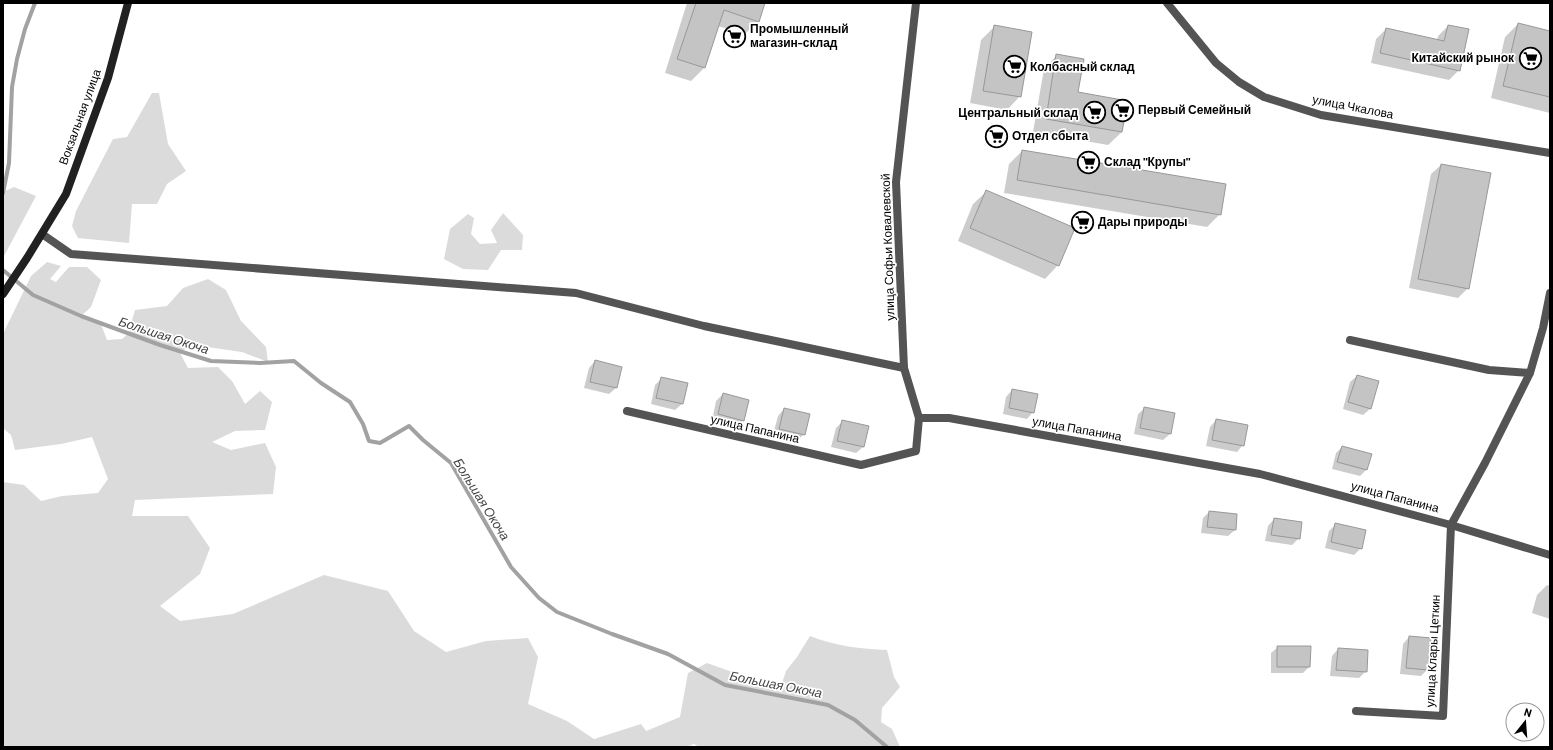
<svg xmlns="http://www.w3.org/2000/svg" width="1553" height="750" font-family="Barlow,sans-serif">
<rect width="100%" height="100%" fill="#fff"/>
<path fill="#dbdbdb" d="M152 93H159L168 144 186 171 167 184 157 204H132L129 243 78 238 72 226 76 211 113 139 127 137Z
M14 187 36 196 3 258V192Z
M503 213 523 235 522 250H501L488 270 463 269 444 259 450 229 468 214 474 218 471 234 480 244 497 243 491 230Z
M47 262 61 266 50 279 56 282 69 267H87L101 280 91 307 81 316 101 324 107 340 122 339 128 334 135 310 167 306 183 288 208 279 226 290 241 321 266 347 268 362 242 352 200 346 179 351 188 368 218 367 232 381 245 404 260 391 272 402 265 430 235 431 212 442 231 450 265 443 276 467 273 494 135 500 132 516H188L210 548 200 574 160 606 180 621 233 614 324 575 388 591 414 631 446 652 486 641 528 638 538 657 528 704 567 721 594 739 641 724 646 731 680 717 688 673 707 663 780 689 786 671 797 657 810 636C835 646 861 649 887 650L894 677 900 687 882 708 881 722 892 729 900 747H699L694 744 686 747H3V482L24 485 41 501 62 496 98 493 108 479 92 437 61 444 15 450 11 435 3 428V334L31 276Z"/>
<path fill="#0003" d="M687 3H764L758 21 745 34 718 26 704 68 691 81 665 73Z
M1518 24 1550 32V113L1491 98 1505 37Z
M1448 26 1459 70 1449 80 1371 63 1376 39 1386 29 1437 40 1438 36Z
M994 27 1020 96 1007 110 970 103 981 40Z
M1057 55 1077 93 1122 132 1108 145 1033 132 1044 69Z
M1022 151 1220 214 1207 227 1004 193 1009 164Z
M1441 165 1468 288 1458 298 1409 288 1431 174Z
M987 191 1058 265 1045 279 958 241 973 204Z
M595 361 616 388 609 394 584 388 589 368Z
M1357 376 1378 382 1370 409 1363 415 1343 409 1350 382Z
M662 378 687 384 682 404 675 410 651 404 655 385Z
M1012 390 1033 412 1027 419 1003 414 1006 397Z
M723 394 743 420 736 427 712 421 716 401Z
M1145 408 1170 434 1163 440 1134 434 1138 414Z
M784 409 804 434 797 441 773 435 778 416Z
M1216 420 1243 445 1237 452 1206 446 1210 427Z
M843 421 868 427 863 447 856 453 831 447 836 428Z
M1342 447 1366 470 1360 476 1332 469 1336 453Z
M1209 512 1235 530 1228 536 1201 533 1203 518Z
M1274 519 1299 538 1292 545 1265 541 1268 526Z
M1335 525 1361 548 1354 555 1325 548 1329 531Z
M1547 585 1550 586V619L1532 613 1537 595Z
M1409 637 1427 670 1421 676 1400 674 1403 644Z
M1278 647 1309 667 1303 673H1271V653Z
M1338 649 1366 671 1359 678 1330 676 1332 656Z"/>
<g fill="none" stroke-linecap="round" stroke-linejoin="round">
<path stroke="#a2a2a2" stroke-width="4" d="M3 193 9 163 12 87 17 59 25 29 35 3
M3 270 33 295 81 316 160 345 211 361 260 363 294 361 321 383 350 402 363 424 369 441 380 443 409 426 423 440 451 463 511 567 539 598 557 612 612 634 668 654 725 685 828 705 855 720 887 747"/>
</g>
<path fill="#c4c4c4" stroke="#989898" d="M696 3H765L759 22 724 10 705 68 677 59Z
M1518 23 1550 31V97L1503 86Z
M994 25 1032 32 1021 97 983 91Z
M1448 25 1469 29 1460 71 1380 53 1386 28 1444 41Z
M1056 54 1084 59 1078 92 1128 101 1122 132 1046 119Z
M1022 150 1226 184 1221 215 1017 180Z
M1441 164 1491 173 1469 289 1418 279Z
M986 190 1075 228 1059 266 970 228Z
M595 360 622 367 617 388 590 382Z
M1357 375 1379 381 1371 409 1348 402Z
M661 377 688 383 683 404 656 398Z
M1012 389 1038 394 1034 413 1009 408Z
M723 393 749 400 744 421 718 414Z
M1144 407 1175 413 1171 434 1140 428Z
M784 408 810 414 805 435 779 429Z
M1216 419 1248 425 1244 446 1212 440Z
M842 420 869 426 864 447 837 441Z
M1342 446 1372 454 1367 470 1337 462Z
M1209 511 1237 514 1236 530 1207 527Z
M1274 518 1302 522 1300 539 1271 535Z
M1335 523 1366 530 1362 549 1331 542Z
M1409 636 1431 638 1428 670 1406 668Z
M1277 646H1311L1310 667H1277Z
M1338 648 1368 650 1367 672 1336 670Z"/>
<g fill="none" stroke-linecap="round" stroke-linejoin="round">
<path stroke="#545454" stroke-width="8" d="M42 234 71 254 576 293 704 326 904 368
M1350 340 1489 370 1530 373
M1356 711 1443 716 1451 525 1485 463 1530 373 1543 328 1550 293"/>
<path stroke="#545454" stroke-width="8" d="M916 3 896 182 904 368 919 418
M627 411 861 465 916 451 919 418H949L1260 474 1451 525 1550 555"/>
<path stroke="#545454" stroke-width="8" d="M1167 3 1216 63 1239 82 1264 97 1321 115 1550 153"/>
<path stroke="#212121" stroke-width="8" d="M3 294 27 258 66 194 108 78 128 3"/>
</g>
<defs>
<symbol id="supermarket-ring" viewBox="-11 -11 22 22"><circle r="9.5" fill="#fff" stroke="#000" stroke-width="1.5"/><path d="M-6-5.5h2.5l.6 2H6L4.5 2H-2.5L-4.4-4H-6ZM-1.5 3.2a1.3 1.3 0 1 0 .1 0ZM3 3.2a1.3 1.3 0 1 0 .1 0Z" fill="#000"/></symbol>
</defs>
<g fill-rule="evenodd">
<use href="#supermarket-ring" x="722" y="24" width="25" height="25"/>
<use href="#supermarket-ring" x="1518" y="46" width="25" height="25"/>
<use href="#supermarket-ring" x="1002" y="54" width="25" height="25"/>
<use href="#supermarket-ring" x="1110" y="98" width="25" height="25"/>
<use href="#supermarket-ring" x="1082" y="100" width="25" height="25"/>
<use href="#supermarket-ring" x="984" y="124" width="25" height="25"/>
<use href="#supermarket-ring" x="1076" y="150" width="25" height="25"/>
<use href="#supermarket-ring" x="1070" y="210" width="25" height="25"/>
</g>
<g text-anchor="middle" stroke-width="3.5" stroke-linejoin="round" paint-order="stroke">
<g font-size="12" font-weight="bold" fill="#000" stroke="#fff" text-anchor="start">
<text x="750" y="33">Промышленный<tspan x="750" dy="14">магазин-склад</tspan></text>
<text x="1514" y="62" text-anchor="end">Китайский рынок</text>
<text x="1030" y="71">Колбасный склад</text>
<text x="1138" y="114">Первый Семейный</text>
<text x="1078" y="117" text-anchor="end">Центральный склад</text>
<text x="1012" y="140">Отдел сбыта</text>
<text x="1104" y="166">Склад "Крупы"</text>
<text x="1098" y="226">Дары природы</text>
</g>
<g font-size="12" fill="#000" stroke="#fff">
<text transform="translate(1353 107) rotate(11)" y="4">улица Чкалова</text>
<text transform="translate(80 117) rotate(-70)" y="4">Вокзальная улица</text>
<text transform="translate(888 247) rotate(-92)" y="4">улица Софьи Ковалевской</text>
<text transform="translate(755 429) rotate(13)" y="4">улица Папанина</text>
<text transform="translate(1077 429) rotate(10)" y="4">улица Папанина</text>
<text transform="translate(1395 497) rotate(15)" y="4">улица Папанина</text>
<text transform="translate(1433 651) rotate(-87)" y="4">улица Клары Цеткин</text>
</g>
<g font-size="13" font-style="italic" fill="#434343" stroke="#fff">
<text transform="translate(164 335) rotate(18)" y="5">Большая Окоча</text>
<text transform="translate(482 499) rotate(58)" y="5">Большая Окоча</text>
<text transform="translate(776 684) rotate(11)" y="5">Большая Окоча</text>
</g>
</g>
<rect width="1553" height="750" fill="none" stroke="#000000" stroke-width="8"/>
<g transform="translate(1525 722) rotate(17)"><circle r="19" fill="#ffffff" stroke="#999999"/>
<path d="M0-3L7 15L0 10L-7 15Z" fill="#000000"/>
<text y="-6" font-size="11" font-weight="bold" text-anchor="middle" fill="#000000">N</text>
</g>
</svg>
